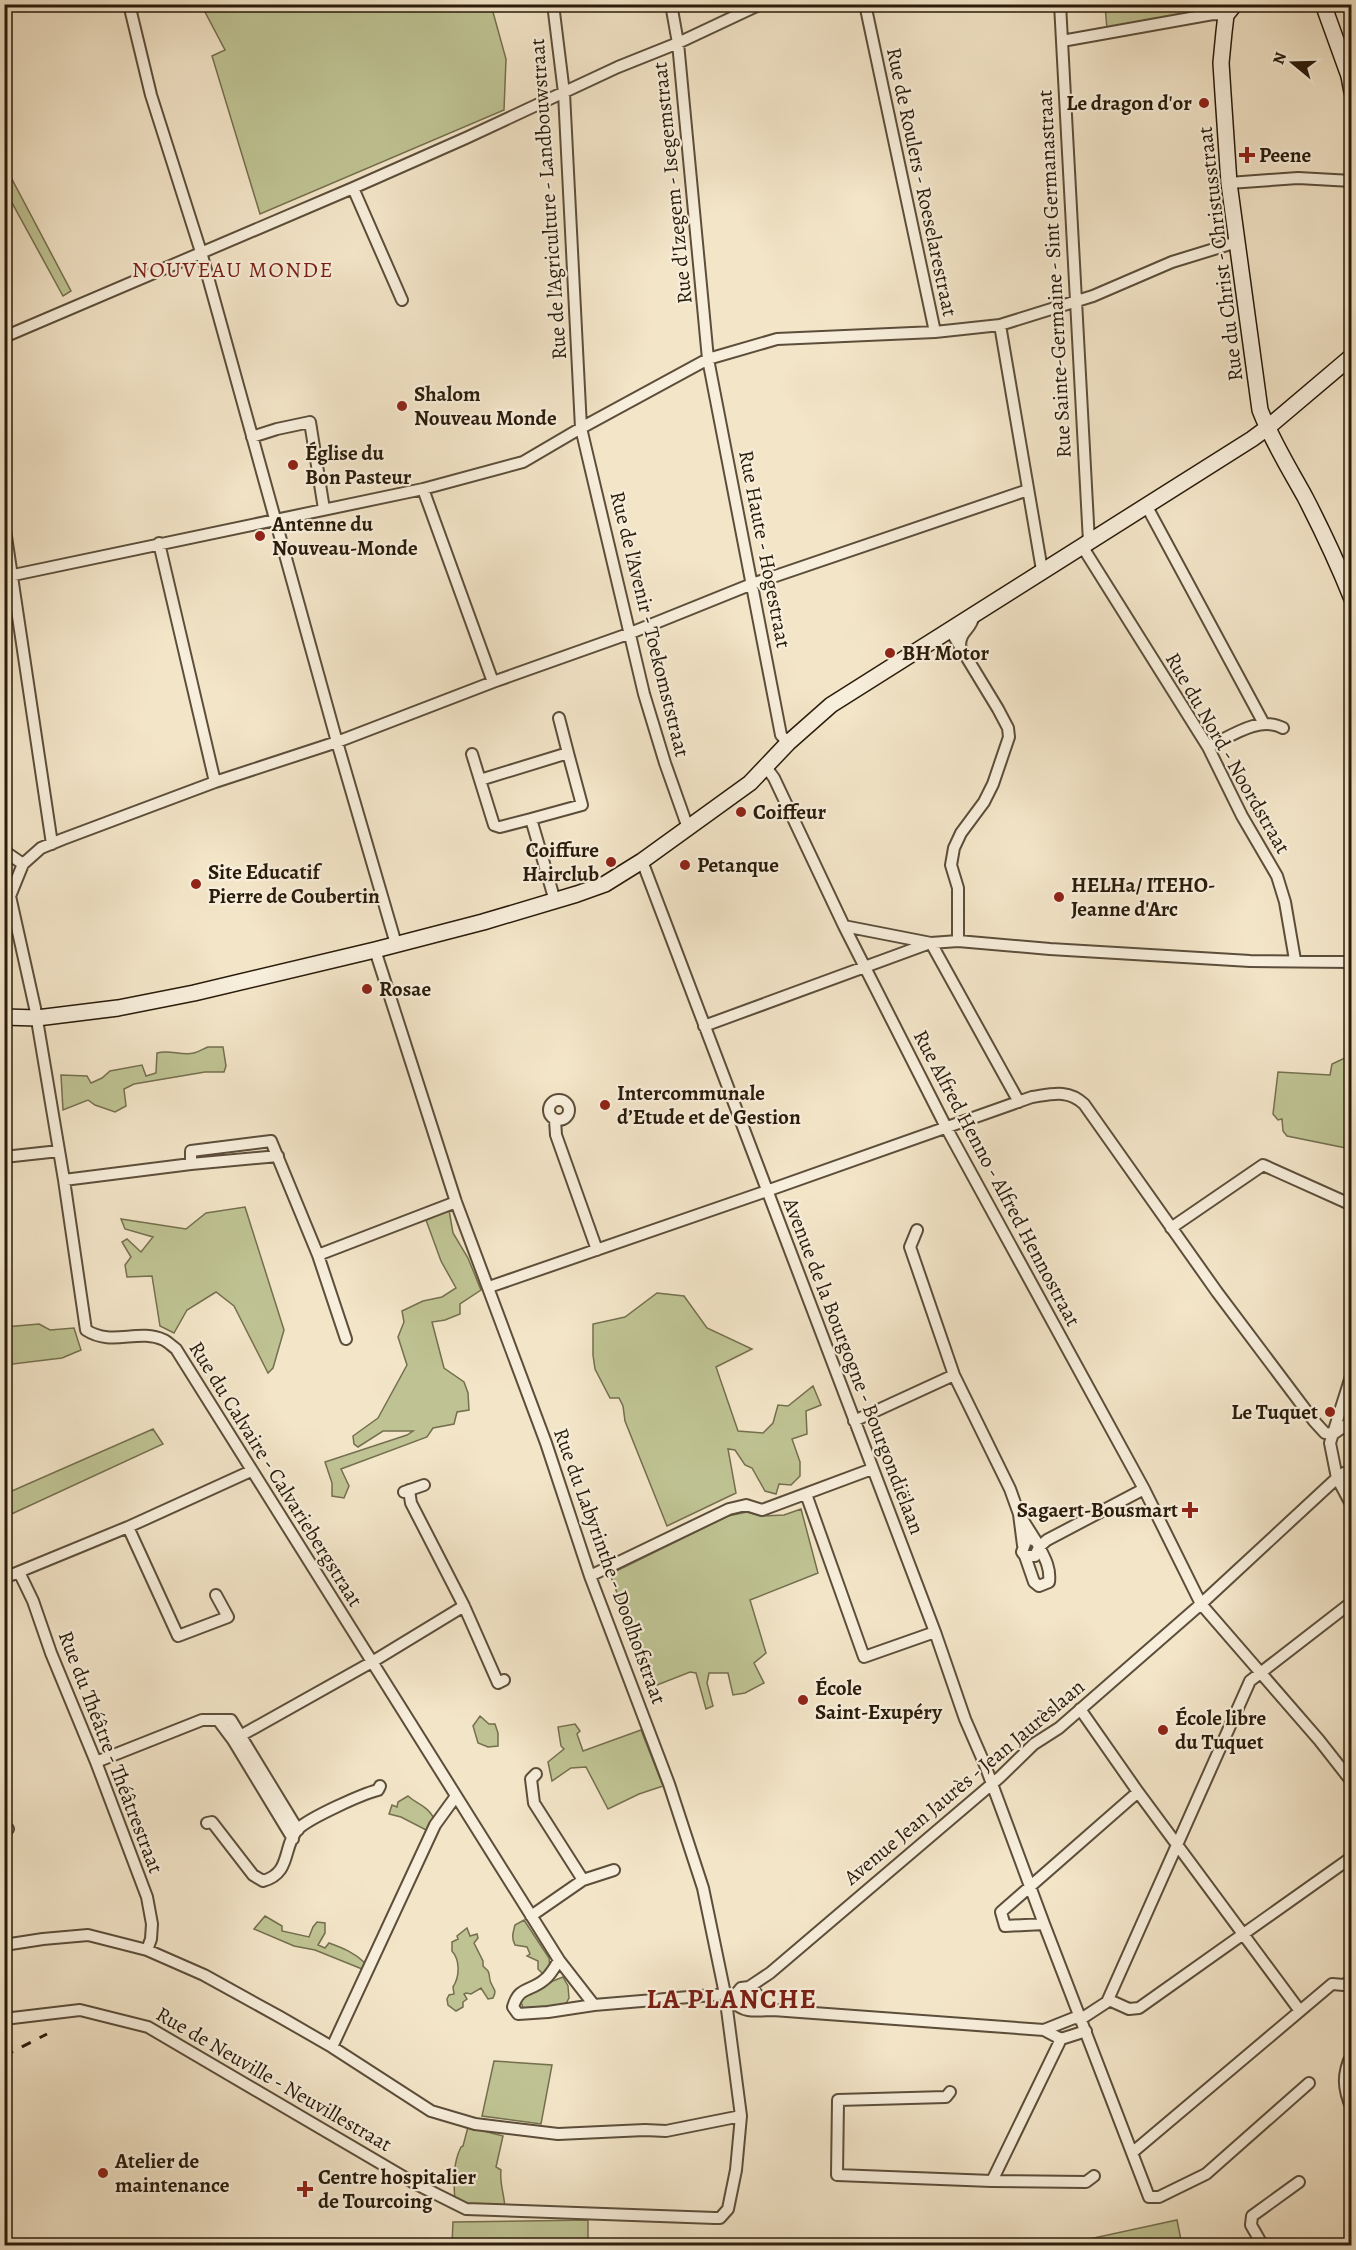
<svg xmlns="http://www.w3.org/2000/svg" width="1356" height="2250" font-family="Alegreya,serif">
<rect width="100%" height="100%" fill="#f3e5c8"/>
<filter id="stains"><feTurbulence type="fractalNoise" baseFrequency=".00333" numOctaves="4"/><feColorMatrix values="0 0 0 0 .2 0 0 0 0 .09 0 0 0 0 .02 0 0 0 .5 -.17"/></filter>
<radialGradient id="worn" r=".72"><stop offset=".6" stop-color="#630" stop-opacity="0"/><stop offset="1" stop-color="#630" stop-opacity=".3"/></radialGradient>
<path fill="#bfc393" stroke="#746f4e" stroke-width="1.5" d="M222 4 491 5 506 59 504 110 260 214 212 56 225 50 205 12Z
M1105 5H1217L1215 9 1107 29Z
M5 166 71 291 63 296 5 190Z
M208 1047H223L226 1066 224 1072H205L134 1084 124 1089 126 1106 115 1112 95 1105 88 1100 63 1110 61 1075 87 1076 91 1083 102 1078 110 1071 142 1065 146 1076 156 1073 157 1053C169 1049 181 1056 194 1053 198 1052 203 1049 208 1047Z
M1347 1057 1352 1058 1351 1149 1287 1136 1283 1131 1282 1119 1278 1120 1273 1114 1278 1072 1330 1075 1332 1064Z
M245 1207 284 1330 273 1368 268 1373 234 1306 216 1292 187 1310 174 1333 160 1326 152 1276 127 1277 125 1265 131 1257 122 1242 127 1239 141 1252 153 1237 125 1229 121 1219 186 1229 206 1213Z
M449 1210 453 1233 468 1258 481 1290 460 1304V1314L445 1320 432 1322 444 1368 464 1382 468 1393 469 1410 457 1412 454 1424 433 1428 427 1437 341 1469 349 1486 344 1498 332 1496V1483L325 1462 407 1435 413 1431H383L358 1447 354 1444 353 1436 378 1418 407 1365 398 1337 404 1322 402 1311 423 1301 442 1297 456 1288 441 1261 426 1220Z
M657 1293 684 1296 707 1328 752 1349 716 1367 738 1431 763 1433 773 1423 778 1405 788 1406 813 1386 821 1405 806 1411 807 1434 792 1439 800 1462V1476L791 1485 779 1484 776 1494 765 1491 752 1468 745 1465 735 1450 728 1449 736 1493 667 1526 625 1421 623 1406 619 1398H610L595 1369 593 1355V1324L625 1317Z
M39 1324 50 1330 74 1328 81 1350 62 1358 5 1365V1327Z
M153 1429 163 1444 5 1517V1494Z
M801 1509 818 1573 750 1600 766 1653 754 1663 764 1683 745 1693 733 1695 728 1673H709L707 1683 713 1706 706 1709 696 1673 690 1672 652 1687 610 1574 728 1516 747 1512 761 1516 784 1515Z
M480 1716 489 1724H495L498 1733V1746L488 1747 478 1743 473 1726Z
M575 1724 580 1731 577 1734 583 1751 641 1730 663 1786 639 1794 608 1809 586 1767 571 1768 552 1781 548 1762 564 1749 561 1746 558 1727Z
M408 1796C418 1805 426 1805 434 1818L428 1831 401 1817 389 1814 392 1805 397 1807 398 1802Z
M265 1916 282 1926V1931L309 1937 313 1927 317 1922 325 1923V1933L318 1945 325 1948 329 1943C343 1948 355 1953 365 1963L362 1969 315 1950 294 1946 254 1929Z
M524 1920 549 1958 550 1967 544 1975 538 1969V1961L527 1956 530 1954 527 1947 515 1945C511 1937 513 1933 515 1925Z
M467 1928 470 1936 477 1934 478 1938 474 1943 483 1961V1966L488 1971C490 1974 489 1980 491 1983 494 1990 497 1990 493 1998L488 1999 481 1988 471 1994 466 1993 464 1994 467 1999 463 2002V2007L456 2011 448 2005 447 1999 449 1995 454 1994 453 1987C460 1976 460 1960 452 1951V1942L458 1939 457 1936Z
M563 1977 568 1986 569 1998 565 2005 523 2008 521 2002 525 1992Z
M494 2061 552 2065 541 2124 482 2116Z
M468 2127 503 2136 496 2167 501 2170C499 2183 505 2196 505 2210L455 2204C454 2184 452 2165 461 2147L463 2146Z
M588 2220V2245H452L453 2222Z
M1177 2220 1182 2245H1075V2242Z"/>
<g fill="none" stroke-linecap="round" stroke-linejoin="round">
<defs>
<path id="street" d="M129 4 151 95 201 252 337 742 396 944
M553 4 564 93 581 428 644 694 665 763 688 828
M671 4 678 43 708 359 781 735 788 743
M865 4 935 332
M1060 4 1089 542
M1062 41 1213 14 1226 15
M1229 183 1298 178 1352 181
M353 188 402 300
M1000 325 1042 570
M4 337 353 188 466 138 618 67 678 43 761 4
M252 437 277 429 310 422 324 509
M423 489 493 682
M1146 505 1263 722
M4 523 52 844
M159 543 215 782
M1082 546 1208 747 1242 816 1277 876 1285 902 1295 960
M4 577 423 489 523 462 581 428 708 359 777 339 935 332 1000 325 1093 296 1172 262 1237 242
M950 630 998 709 1008 728 1009 737 993 784 984 802 961 833 954 848 951 865 958 888V941
M960 646C960 631 971 629 973 618
M559 718 568 753
M1208 747C1230 737 1259 715 1283 728
M472 754 480 780
M766 767 774 778 844 926 947 1129 1144 1489 1201 1604 1319 1740 1352 1782
M531 819 582 805 568 753 480 780 494 825 500 827 531 819 555 901
M4 851 23 864
M642 861 935 1632 965 1719 985 1765 1044 1924 1149 2197H1159L1206 2174 1309 2083
M844 926 931 943 958 941 1050 949 1250 961 1352 962
M931 943 1019 1102
M704 1026 930 943
M549 1110a10 10 0 1 1 20 0a10 10 0 1 1-20 0Z
M555 1120 556 1135 597 1250
M4 1157 59 1151
M191 1164V1151L271 1141 318 1255
M64 1180 191 1164 278 1156
M1171 1228 1263 1165 1352 1205
M917 1230 910 1247 954 1375 1010 1489 1019 1514
M489 1287 761 1193 1032 1097C1052 1094 1068 1089 1084 1104L1217 1292 1314 1421 1325 1433 1333 1434
M346 1339 318 1255 456 1202
M1352 1373 1330 1443 1337 1478 1352 1506
M854 1421 954 1375
M1333 1434 1352 1421
M409 1490 411 1503 464 1606 498 1683 504 1680
M404 1492 424 1485
M806 1494 864 1657 935 1632
M128 1527 178 1636 228 1617 216 1595
M1023 1545 1019 1514 1036 1541
M1025 1556 1034 1582 1039 1586 1049 1582C1051 1566 1043 1555 1036 1541L1030 1539 1026 1541 1022 1552 1025 1556H1035L1039 1547 1047 1540 1144 1489
M19 1572 33 1601 51 1653 96 1762 147 1897 152 1924 151 1939 147 1950
M590 1576 729 1509 746 1505 762 1510 872 1469
M4 1578 128 1527 251 1471
M1080 1709 1138 1792 1300 2011
M218 1720 233 1740 293 1839
M233 1740 372 1662 464 1606
M96 1762 202 1720H231L298 1830
M536 1774 531 1779 534 1803 583 1880
M207 1823 212 1822 253 1875 263 1881C292 1873 282 1847 298 1829 309 1818 362 1794 378 1790L380 1786
M4 1830 8 1829
M531 1916 583 1880 614 1870
M1044 1924 1005 1926 1001 1912 1138 1792
M4 1945 43 1939 88 1935 147 1950 204 1975 280 2017 332 2047 431 2111 475 2124 558 2134 645 2130 666 2131 741 2116
M559 1960C555 1967 550 1976 544 1980 530 1992 519 1986 513 2007L518 2014 548 2012 594 2005 725 1994
M749 1987 770 1973 999 1778 1034 1744 1059 1728 1201 1604 1337 1478 1344 1473 1352 1482
M1109 2000 1129 2009 1139 2008 1352 1857
M594 2005 559 1960 176 1349C172 1346 168 1342 164 1340 138 1328 112 1347 86 1330L64 1180 35 1008 10 896 23 864 41 848 63 839 215 782 337 742 493 682 628 634 752 584 1028 490
M752 2009 758 2001 757 1994 749 1987 741 1988 736 1994 735 2002C742 2014 761 2010 773 2010L1044 2030 1061 2039 1086 2031
M4 2019 80 2010 148 2027 414 2183 466 2209 715 2218H720L728 2209 736 2170 741 2116 725 1994 703 1888 669 1784 590 1576 546 1443 456 1202 375 950
M1044 2030 1074 2018 1081 2019 1107 2002 1250 1681 1352 1602
M332 2047 435 1825 456 1796
M1352 2054C1342 2074 1343 2089 1352 2109
M950 2092 946 2097 838 2100 837 2175 992 2181 1061 2039
M1133 2152 1332 1984 1344 1985 1352 1980
M992 2181 1086 2182 1094 2176
M1263 2246 1251 2225 1252 2216 1299 2182"/>
<path id="secondary" d="M1235 4 1226 15 1224 32 1221 63 1223 94 1229 183 1260 410C1272 441 1289 468 1305 497 1322 530 1338 564 1352 599
M1323 4 1349 76 1352 92
M4 5 5 4
M4 1017 37 1018 118 1008 194 993 375 950 483 922 577 894 605 884 642 861 750 783 788 743 831 705 1252 439 1267 428 1352 356"/>
</defs>
<use href="#street" stroke="#5c4e3a" stroke-width="14"/>
<use href="#secondary" stroke="#291b0a" stroke-width="18"/>
<use href="#street" stroke="#f7eedb" stroke-width="10"/>
<use href="#secondary" stroke="#f7eedb" stroke-width="15"/>
<path stroke="#291b0a" stroke-width="3" stroke-dasharray="10 10" stroke-linecap="butt" d="M4 2056 47 2034"/>
</g>
<g fill="#8f2418" stroke="#f7eedb" stroke-width="2">
<circle cx="1204" cy="103" r="6"/>
<path d="M1244 146h6v6h6v6h-6v6h-6v-6h-6v-6h6z"/>
<circle cx="402" cy="406" r="6"/>
<circle cx="293" cy="465" r="6"/>
<circle cx="260" cy="536" r="6"/>
<circle cx="890" cy="653" r="6"/>
<circle cx="741" cy="812" r="6"/>
<circle cx="611" cy="862" r="6"/>
<circle cx="685" cy="865" r="6"/>
<circle cx="196" cy="884" r="6"/>
<circle cx="1059" cy="897" r="6"/>
<circle cx="367" cy="989" r="6"/>
<circle cx="605" cy="1105" r="6"/>
<circle cx="1330" cy="1412" r="6"/>
<path d="M1187 1501h6v6h6v6h-6v6h-6v-6h-6v-6h6z"/>
<circle cx="803" cy="1700" r="6"/>
<circle cx="1163" cy="1730" r="6"/>
<circle cx="103" cy="2173" r="6"/>
<path d="M302 2180h6v6h6v6h-6v6h-6v-6h-6v-6h6z"/>
</g>
<g text-anchor="middle" stroke-width="4.5" stroke-linejoin="round" paint-order="stroke">
<g font-size="21" font-weight="bold" fill="#291b0a" stroke="#f7eedb" text-anchor="start">
<text x="1192" y="110" text-anchor="end">Le dragon d'or</text>
<text x="1259" y="162">Peene</text>
<text x="414" y="401">Shalom<tspan x="414" dy="24">Nouveau Monde</tspan></text>
<text x="305" y="460">Église du<tspan x="305" dy="24">Bon Pasteur</tspan></text>
<text x="272" y="531">Antenne du<tspan x="272" dy="24">Nouveau-Monde</tspan></text>
<text x="902" y="660">BH Motor</text>
<text x="753" y="819">Coiffeur</text>
<text x="599" y="857" text-anchor="end">Coiffure<tspan x="599" dy="24">Hairclub</tspan></text>
<text x="697" y="872">Petanque</text>
<text x="208" y="879">Site Educatif<tspan x="208" dy="24">Pierre de Coubertin</tspan></text>
<text x="1071" y="892">HELHa/ ITEHO-<tspan x="1071" dy="24">Jeanne d'Arc</tspan></text>
<text x="379" y="996">Rosae</text>
<text x="617" y="1100">Intercommunale<tspan x="617" dy="24">d’Etude et de Gestion</tspan></text>
<text x="1318" y="1419" text-anchor="end">Le Tuquet</text>
<text x="1178" y="1517" text-anchor="end">Sagaert-Bousmart</text>
<text x="815" y="1695">École<tspan x="815" dy="24">Saint-Exupéry</tspan></text>
<text x="1175" y="1725">École libre<tspan x="1175" dy="24">du Tuquet</tspan></text>
<text x="115" y="2168">Atelier de<tspan x="115" dy="24">maintenance</tspan></text>
<text x="318" y="2184">Centre hospitalier<tspan x="318" dy="24">de Tourcoing</tspan></text>
</g>
<g font-size="21" fill="#291b0a" stroke="#f7eedb">
<text transform="translate(922 182) rotate(78)" y="7">Rue de Roulers - Roeselarestraat</text>
<text transform="translate(672 183) rotate(-96)" y="7">Rue d'Izegem - Isegemstraat</text>
<text transform="translate(548 199) rotate(-94)" y="7">Rue de l'Agriculture - Landbouwstraat</text>
<text transform="translate(1220 254) rotate(-97)" y="7">Rue du Christ - Christusstraat</text>
<text transform="translate(1054 274) rotate(-93)" y="7">Rue Sainte-Germaine - Sint Germanastraat</text>
<text transform="translate(765 549) rotate(79)" y="7">Rue Haute - Hogestraat</text>
<text transform="translate(650 624) rotate(76)" y="7">Rue de l'Avenir - Toekomststraat</text>
<text transform="translate(1228 753) rotate(60)" y="7">Rue du Nord - Noordstraat</text>
<text transform="translate(997 1178) rotate(62)" y="7">Rue Alfred Henno - Alfred Hennostraat</text>
<text transform="translate(854 1366) rotate(69)" y="7">Avenue de la Bourgogne - Bourgondiëlaan</text>
<text transform="translate(276 1474) rotate(58)" y="7">Rue du Calvaire - Calvariebergstraat</text>
<text transform="translate(610 1566) rotate(70)" y="7">Rue du Labyrinthe - Doolhofstraat</text>
<text transform="translate(111 1752) rotate(69)" y="7">Rue du Théâtre - Théâtrestraat</text>
<text transform="translate(964 1782) rotate(-40)" y="7">Avenue Jean Jaurès - Jean Jaurèslaan</text>
<text transform="translate(274 2079) rotate(30)" y="7">Rue de Neuville - Neuvillestraat</text>
</g>
<g font-size="22" letter-spacing="1.5" fill="#7a1f14" stroke="#f7eedb">
<text x="233" y="277">NOUVEAU MONDE</text>
</g>
<g font-size="27" font-weight="bold" letter-spacing="1.5" fill="#7a1f14" stroke="#f7eedb">
<text x="732" y="2008">LA PLANCHE</text>
</g>
</g>
<rect width="1356" height="2250" fill="none" stroke="#f3e5c8" stroke-width="24"/>
<rect x="6" y="6" width="1344" height="2238" fill="none" stroke="#291b0a" stroke-width="3"/>
<rect x="12" y="12" width="1332" height="2226" fill="none" stroke="#291b0a" stroke-width="1.5"/>
<g transform="translate(1293 63) rotate(289)" stroke="#f7eedb" stroke-width="4.5" paint-order="stroke">
<path d="M0-4.5L10 22L0 15L-10 22Z" fill="#291b0a"/>
<text y="-9" font-size="16" font-weight="bold" text-anchor="middle" fill="#291b0a">N</text>
</g>
<rect width="100%" height="100%" filter="url(#stains)"/>
<rect width="100%" height="100%" fill="url(#worn)"/>
</svg>
